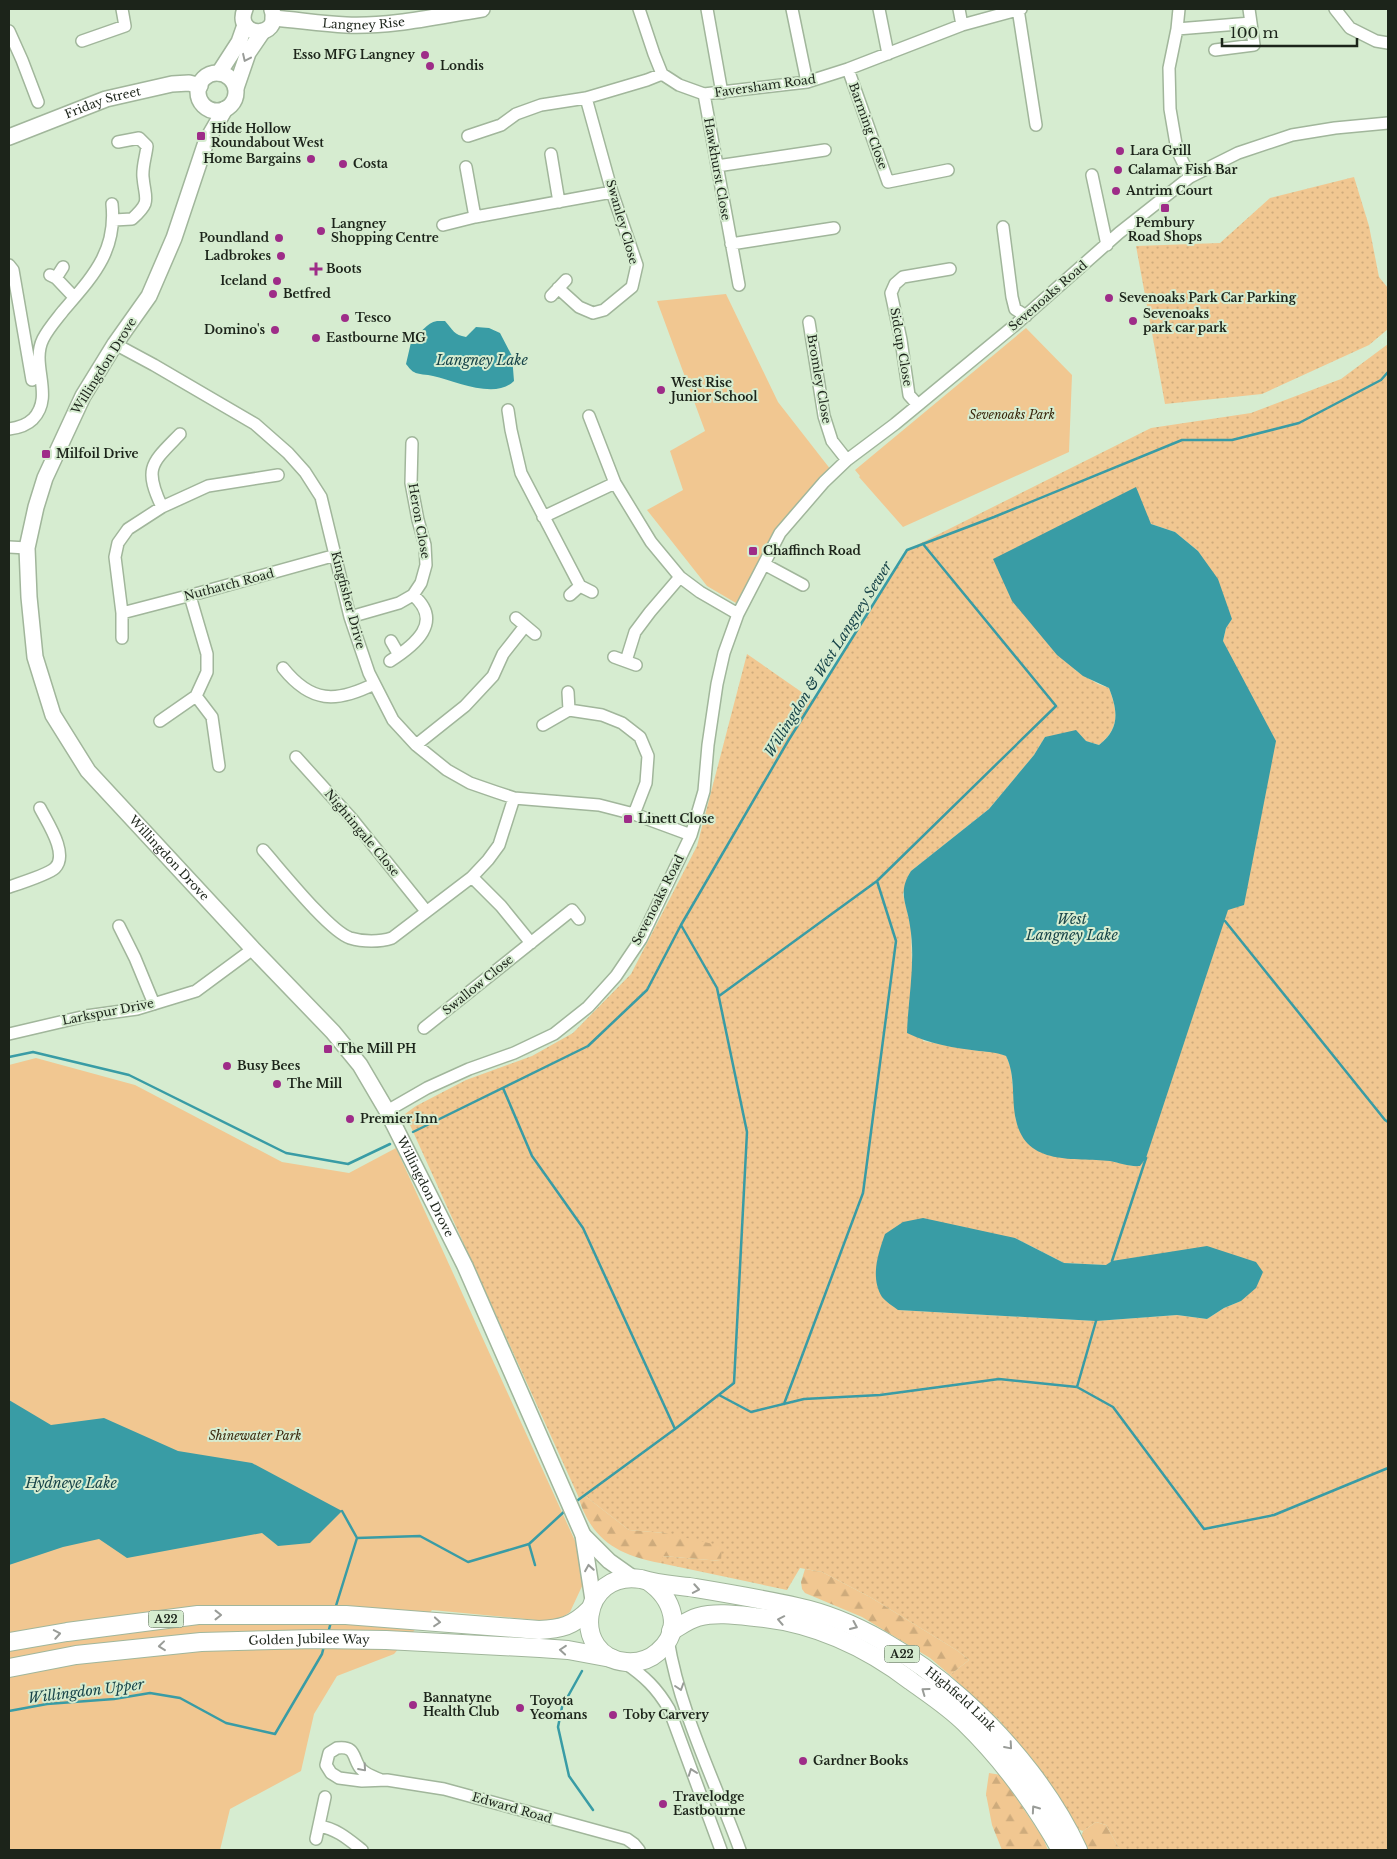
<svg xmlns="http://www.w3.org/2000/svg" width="1397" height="1859" font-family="'Libre Baskerville',serif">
<defs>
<pattern id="grass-dots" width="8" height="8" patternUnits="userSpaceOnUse" patternTransform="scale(1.25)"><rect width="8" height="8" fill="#f1c791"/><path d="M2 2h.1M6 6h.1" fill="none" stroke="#ceab7c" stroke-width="1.8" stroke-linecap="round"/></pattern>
<pattern id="forest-firs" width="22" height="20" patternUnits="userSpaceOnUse" patternTransform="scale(1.25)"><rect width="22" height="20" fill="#f1c791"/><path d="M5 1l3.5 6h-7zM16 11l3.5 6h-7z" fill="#ceab7c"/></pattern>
</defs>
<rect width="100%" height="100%" fill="#d6ecd0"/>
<path fill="url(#grass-dots)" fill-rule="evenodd" d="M1354 177 1369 226 1379 277 1388 288V329L1369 345 1262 394 1165 404 1136 246 1220 243 1270 198Z
M1388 344V1850H1120L1106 1825 1096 1822 1083 1831 1077 1829 1046 1778 999 1720 950 1675 969 1660 958 1651 870 1597 822 1572 800 1568 787 1590 660 1563 662 1556 721 1561 664 1533 629 1530 589 1499 585 1494 579 1498 405 1114 416 1106 466 1080 532 1056 573 1033 631 974 697 846 747 654 813 700 907 550 1151 428 1251 413 1341 379ZM1151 524 1175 532 1198 551 1232 619 1226 628 1223 641 1133 1166 1111 1161 1016 1121 1011 1068 1006 1056 996 1052 980 1051 923 1041 912 972 911 927 903 894 911 871 989 809 1034 755 1045 737 1086 741 1099 745C1120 728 1118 712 1109 688L1098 684 1075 670ZM1015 1238 1064 1263 1106 1265 1241 1301 1224 1308 1207 1319 1177 1315 1096 1321 898 1310Z"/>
<path fill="url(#forest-firs)" d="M585 1494 589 1499 629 1530 664 1533 722 1546 721 1561 663 1556 660 1563C630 1557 604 1548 588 1520 584 1512 581 1507 579 1498Z
M805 1569 822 1572 870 1597 958 1651 969 1660 950 1675 930 1658 862 1617 805 1593 802 1589 801 1582Z
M989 1773 1001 1775 1043 1838 1048 1850H1002L992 1825 986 1794Z
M1096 1822 1106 1825 1120 1850H1087L1081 1839 1083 1831Z"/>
<path fill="#f1c791" d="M726 294 778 402 831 470 775 535 736 603 707 586 647 510 683 490 670 451 705 431 657 301Z
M1026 328 1072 375 1069 452 903 527 859 477 860 476 855 470Z
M36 1058 135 1085 282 1162 349 1173 396 1148 576 1543 584 1582 570 1612 556 1622 432 1610 394 1654 337 1676 314 1714 301 1771 230 1809 220 1850H9V1065Z"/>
<path fill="#399ca5" d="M437 321H445C453 330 454 335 466 337L476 327 489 328 500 333 512 356 514 381C495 400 456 381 433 376 427 374 418 375 414 372 411 371 408 366 406 364L412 338C422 333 426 323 437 321Z
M1136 487 1151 524 1175 532 1198 551 1218 579 1232 619 1226 628 1223 641 1276 741 1244 905 1228 910 1146 1158 1140 1166C1130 1167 1120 1163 1110 1161 1075 1157 1026 1167 1016 1120 1011 1098 1016 1076 1006 1056 996 1052 989 1052 979 1051 955 1048 929 1044 907 1033 908 998 916 962 910 926 907 903 897 893 911 871L989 809 1034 755 1045 737 1076 730 1086 741 1099 745C1120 729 1118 711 1109 688L1083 676 1057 655 1012 601 993 559Z
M923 1218 1015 1238 1064 1263 1106 1265 1112 1261 1207 1246 1256 1262 1263 1272 1256 1288 1241 1301 1224 1308 1207 1319 1177 1315 1096 1321 898 1310C893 1306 886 1302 882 1297 870 1277 878 1254 885 1234L903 1222Z
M9 1400 51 1425 104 1418 178 1451 252 1463 342 1511 310 1543 278 1546 262 1533 127 1558 99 1539 63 1547 9 1565Z"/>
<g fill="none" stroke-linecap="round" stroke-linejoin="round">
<path stroke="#399ca5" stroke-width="2.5" d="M1225 921 1385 1120 1388 1122
M719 996 877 881 1056 706 923 544
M9 1057 33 1052 129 1075 286 1153 348 1164 390 1144
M503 1088 532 1156 583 1228 675 1429
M413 1132 588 1046 647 990 681 925 788 741 907 550 994 517 1182 440H1232L1299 423 1381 380 1388 372
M1112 1261 1146 1158
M1077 1387 1096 1321
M719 1395 751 1412 804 1399 880 1395 999 1379 1077 1387 1113 1407 1204 1529 1274 1515 1388 1468
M784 1404 863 1193 896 941 877 881
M574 1503 675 1429 734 1383 747 1132 717 988 681 925
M342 1511 357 1538
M357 1538 420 1536 468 1562 529 1544 566 1510
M529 1544 535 1565
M335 1609 357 1538
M328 1633 331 1622
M582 1671 562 1707 558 1727 569 1776 593 1810
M9 1711 47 1704 114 1699 150 1693 180 1698 226 1723 275 1734 322 1654 324 1646"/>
<defs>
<path id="minor" d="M639 9 654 54 662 74 679 85 704 94 807 82 848 69 962 25 1021 9
M707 9 722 93
M792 9 807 82
M879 9 888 54
M959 9 962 25
M1018 9 1036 125
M1179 9 1177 29 1169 68 1170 109 1177 150 1190 177
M1335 9 1350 28 1376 41 1388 43
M1177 29 1251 23 1249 9
M9 31 22 60 38 102
M82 41 125 26 122 9
M1215 50 1254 45 1251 23
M848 69 888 182 948 170
M704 94 739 285
M468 136 501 125 516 114 541 105 586 98 647 80 662 74
M551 154 559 202
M717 166 825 150
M466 167 475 217
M1092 175 1107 245
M114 220 132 219C152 201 145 200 143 177 142 167 146 156 147 146L139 138 118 142
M443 225 475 217 612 192
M1003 227 1012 297 1015 309 1026 316
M731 244 834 228
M9 265 13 270 32 380
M50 275 56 278 74 297
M56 278 63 267
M558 288 579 307 593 313 604 310 632 287 637 265 612 192 586 98
M551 296 566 280
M809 322 824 416 832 441 847 460
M115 344 154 365 255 424 288 453 305 472 321 497 350 617 369 673 393 720 416 745 447 770 470 783 496 792 514 798 599 805 634 814 691 835
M918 405 909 395 901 340 891 293 895 284 903 277 950 269
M508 410 511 430 521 473 580 586 592 592
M589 416 615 483 651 542 680 577 700 592 738 614
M9 429C17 428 27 425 33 419 55 396 30 365 43 339 48 329 56 320 63 311 92 277 117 252 112 204
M162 507C143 467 152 463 180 434
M543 517 615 483
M9 547 27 548
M764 564 803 585
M570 595 580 586
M122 613 199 593 336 555
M350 617 399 603 413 595 421 583 426 565 425 545 418 520 411 483 412 443
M516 618 535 634
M122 638V613L115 557 118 543 128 529 162 507 208 486 278 475
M391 641 399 655
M614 657 636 665
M390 661C415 645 444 622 413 595
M626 661 635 632 650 612 680 577
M283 668C311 703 336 703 374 684
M568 692 569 710
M196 696 212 717 219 766
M160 721 196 696 207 672V654L190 596
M543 725 569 710 602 715 622 723 640 737 648 756 646 783 634 814
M416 745 465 706 493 676 503 654 525 626
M296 757 352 819 426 911
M263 850C280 869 329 931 350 938 363 942 380 942 392 938L472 877 488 860 499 845 514 798
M472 877 501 906 531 943
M9 887C18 884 49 874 55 868 69 854 47 822 40 808
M119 926 135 958 154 1004
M424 1028 572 910 579 919
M9 1034 86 1016 137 1009 196 991 253 949
M387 1111 427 1088 469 1069 514 1053 554 1034 588 1007 616 976 641 939 691 835 704 791 708 745 717 684 724 653 738 614 780 533 824 482 847 460 895 424 1015 325 1119 233 1190 177 1238 153 1292 135 1335 128 1388 123
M668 1640C680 1713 715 1781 740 1850
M625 1663C644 1676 657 1688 669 1709L721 1850
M381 1780C374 1777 367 1775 362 1770 352 1761 358 1745 337 1748L329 1753 326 1765 331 1773 339 1778 362 1781 387 1780 444 1789 627 1839 634 1844 639 1850
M319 1826C337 1829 348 1839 362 1850
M316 1839 325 1797"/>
<g id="major">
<path d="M245 9C233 38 282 40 272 10"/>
<path id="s1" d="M273 18C298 20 322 24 346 25 392 27 437 16 482 9"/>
<path d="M219 73 239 42 245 25"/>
<circle cx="217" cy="92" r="19"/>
<path d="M236 88 248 53 263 31"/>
<path id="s2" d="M225 109 206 142 174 238 149 296 115 344 83 396 45 478 36 507 27 548 29 597 35 657 53 715 88 771 253 949 333 1032 360 1065 387 1111 465 1266 583 1535 593 1600"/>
<path id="s3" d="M9 137 106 99 172 84 189 83 200 86"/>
<path d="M583 1535 609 1561 633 1578"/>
</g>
<g id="highway">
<path id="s4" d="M648 1581C673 1598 684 1630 658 1652 649 1660 638 1663 626 1662 570 1657 580 1569 641 1579 656 1584 673 1585 689 1587 725 1593 762 1599 797 1607 910 1631 1031 1747 1078 1850"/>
<path d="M671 1631C680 1626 688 1620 698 1617 716 1612 737 1615 755 1617 813 1622 865 1646 911 1681 929 1694 949 1707 965 1723 1003 1760 1035 1804 1061 1850"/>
<path d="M9 1642 67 1632 198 1615H346L539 1630C561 1629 573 1626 589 1610"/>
<path id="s5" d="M9 1668 76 1655 201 1642 315 1639 386 1640 540 1648 568 1650 611 1658"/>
</g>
</defs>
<use href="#minor" stroke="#a1b69b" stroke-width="14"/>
<use href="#major" stroke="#a1b69b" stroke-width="18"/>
<use href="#highway" stroke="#a1b69b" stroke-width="20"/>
<use href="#minor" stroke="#fff" stroke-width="11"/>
<use href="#major" stroke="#fff" stroke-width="15"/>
<use href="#highway" stroke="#fff" stroke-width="18"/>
</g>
<defs><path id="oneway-chevron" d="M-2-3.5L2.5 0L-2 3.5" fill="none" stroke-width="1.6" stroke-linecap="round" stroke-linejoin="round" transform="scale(1.25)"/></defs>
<g stroke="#999c98">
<use href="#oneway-chevron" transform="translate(246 58) rotate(115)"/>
<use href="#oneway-chevron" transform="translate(589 1568) rotate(-99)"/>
<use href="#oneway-chevron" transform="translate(696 1589) rotate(10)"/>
<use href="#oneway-chevron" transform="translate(218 1615)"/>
<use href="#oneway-chevron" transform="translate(781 1620) rotate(-169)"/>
<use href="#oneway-chevron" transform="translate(437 1622) rotate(5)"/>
<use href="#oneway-chevron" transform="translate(854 1626) rotate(24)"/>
<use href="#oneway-chevron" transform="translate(57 1634) rotate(-10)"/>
<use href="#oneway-chevron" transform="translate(162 1646) rotate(174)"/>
<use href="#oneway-chevron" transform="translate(563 1650) rotate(-175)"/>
<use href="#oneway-chevron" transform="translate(680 1687) rotate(72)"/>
<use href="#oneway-chevron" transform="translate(925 1691) rotate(-144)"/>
<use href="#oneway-chevron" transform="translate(1009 1746) rotate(49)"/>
<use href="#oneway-chevron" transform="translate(363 1768) rotate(49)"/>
<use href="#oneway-chevron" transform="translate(692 1772) rotate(-110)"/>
<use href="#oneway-chevron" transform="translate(1035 1809) rotate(-125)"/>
</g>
<g fill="#9e2c88" stroke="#d6ecd0" stroke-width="2">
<circle cx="425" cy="55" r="5"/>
<circle cx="430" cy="66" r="5"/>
<rect x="196" y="131" width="10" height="10" rx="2.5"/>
<circle cx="1120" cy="151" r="5"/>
<circle cx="311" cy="159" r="5"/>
<circle cx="343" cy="164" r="5"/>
<circle cx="1118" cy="170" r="5"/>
<circle cx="1116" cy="191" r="5"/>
<rect x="1160" y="203" width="10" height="10" rx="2.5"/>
<circle cx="321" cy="231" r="5"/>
<circle cx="279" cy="238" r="5"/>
<circle cx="281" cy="256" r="5"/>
<path d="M313.5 261.5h5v5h5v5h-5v5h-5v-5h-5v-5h5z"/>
<circle cx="277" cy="281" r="5"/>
<circle cx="273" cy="294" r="5"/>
<circle cx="1109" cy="298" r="5"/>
<circle cx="345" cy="318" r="5"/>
<circle cx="1133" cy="321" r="5"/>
<circle cx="275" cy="330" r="5"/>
<circle cx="316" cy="338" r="5"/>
<circle cx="661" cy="390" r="5"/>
<rect x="41" y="449" width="10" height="10" rx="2.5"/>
<rect x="748" y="546" width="10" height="10" rx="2.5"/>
<rect x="623" y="814" width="10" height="10" rx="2.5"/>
<rect x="323" y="1044" width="10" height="10" rx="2.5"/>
<circle cx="227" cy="1066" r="5"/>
<circle cx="277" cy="1084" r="5"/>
<circle cx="350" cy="1119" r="5"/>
<circle cx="413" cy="1705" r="5"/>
<circle cx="520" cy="1708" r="5"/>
<circle cx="613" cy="1715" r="5"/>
<circle cx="803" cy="1761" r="5"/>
<circle cx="663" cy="1804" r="5"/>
</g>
<g text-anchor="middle" stroke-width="4" stroke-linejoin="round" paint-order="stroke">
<g fill="#d6ecd0" stroke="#546051" stroke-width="1">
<rect x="148.5" y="1610.5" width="35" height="17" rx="4"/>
<rect x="884.5" y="1645.5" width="35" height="17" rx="4"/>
</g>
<g font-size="11" font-weight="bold" fill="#1c241a">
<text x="166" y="1623">A22</text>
<text x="902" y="1658">A22</text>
</g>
<g font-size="12" fill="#1c241a" stroke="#d6ecd0">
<text dy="4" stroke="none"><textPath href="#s1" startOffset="91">Langney Rise</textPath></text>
<text transform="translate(765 86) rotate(-8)" y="4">Faversham Road</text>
<text dy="4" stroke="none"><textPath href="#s3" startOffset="100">Friday Street</textPath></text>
<text transform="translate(868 126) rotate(70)" y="4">Barming Close</text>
<text transform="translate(717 169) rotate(80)" y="4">Hawkhurst Close</text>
<text transform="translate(622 222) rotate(74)" y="4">Swanley Close</text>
<text transform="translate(1048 296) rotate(-41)" y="4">Sevenoaks Road</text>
<text transform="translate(901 347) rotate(80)" y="4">Sidcup Close</text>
<text transform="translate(104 366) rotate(-58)" y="4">Willingdon Drove</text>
<text transform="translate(819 379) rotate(80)" y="4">Bromley Close</text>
<text transform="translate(419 521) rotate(80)" y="4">Heron Close</text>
<text transform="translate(229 585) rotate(-15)" y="4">Nuthatch Road</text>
<text transform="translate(348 600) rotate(75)" y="4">Kingfisher Drive</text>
<text transform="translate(362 833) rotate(50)" y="4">Nightingale Close</text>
<text dy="4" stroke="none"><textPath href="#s2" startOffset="840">Willingdon Drove</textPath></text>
<text transform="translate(658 900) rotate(-63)" y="4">Sevenoaks Road</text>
<text transform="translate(478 985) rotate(-39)" y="4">Swallow Close</text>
<text transform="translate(108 1012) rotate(-11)" y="4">Larkspur Drive</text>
<text dy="4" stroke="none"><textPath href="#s2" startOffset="1260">Willingdon Drove</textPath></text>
<text dy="4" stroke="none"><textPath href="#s5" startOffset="302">Golden Jubilee Way</textPath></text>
<text dy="4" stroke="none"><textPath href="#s4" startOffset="605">Highfield Link</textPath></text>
<text transform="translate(512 1808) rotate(16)" y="4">Edward Road</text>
</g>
<g font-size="12" font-weight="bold" fill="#1c241a" stroke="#d6ecd0" text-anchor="start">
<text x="415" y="59" text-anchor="end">Esso MFG Langney</text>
<text x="440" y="70">Londis</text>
<text x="211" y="133">Hide Hollow<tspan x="211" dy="14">Roundabout West</tspan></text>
<text x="1130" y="155">Lara Grill</text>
<text x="301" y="163" text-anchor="end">Home Bargains</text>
<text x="353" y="168">Costa</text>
<text x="1128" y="174">Calamar Fish Bar</text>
<text x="1126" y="195">Antrim Court</text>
<text x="1165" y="227" text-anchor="middle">Pembury<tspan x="1165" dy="14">Road Shops</tspan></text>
<text x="331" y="228">Langney<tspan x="331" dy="14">Shopping Centre</tspan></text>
<text x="269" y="242" text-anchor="end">Poundland</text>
<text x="271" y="260" text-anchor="end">Ladbrokes</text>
<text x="326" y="273">Boots</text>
<text x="267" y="285" text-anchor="end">Iceland</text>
<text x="283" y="298">Betfred</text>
<text x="1119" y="302">Sevenoaks Park Car Parking</text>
<text x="1143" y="318">Sevenoaks<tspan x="1143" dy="14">park car park</tspan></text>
<text x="355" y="322">Tesco</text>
<text x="265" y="334" text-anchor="end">Domino's</text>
<text x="326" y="342">Eastbourne MG</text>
<text x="671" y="387">West Rise<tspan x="671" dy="14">Junior School</tspan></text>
<text x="56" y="458">Milfoil Drive</text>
<text x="763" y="555">Chaffinch Road</text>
<text x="638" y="823">Linett Close</text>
<text x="338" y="1053">The Mill PH</text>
<text x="237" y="1070">Busy Bees</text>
<text x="287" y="1088">The Mill</text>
<text x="360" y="1123">Premier Inn</text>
<text x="423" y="1702">Bannatyne<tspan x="423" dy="14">Health Club</tspan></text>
<text x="530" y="1705">Toyota<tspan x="530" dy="14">Yeomans</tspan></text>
<text x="623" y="1719">Toby Carvery</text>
<text x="813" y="1765">Gardner Books</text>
<text x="673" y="1801">Travelodge<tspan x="673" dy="14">Eastbourne</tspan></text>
</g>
<g font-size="12" font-style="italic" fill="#3a280d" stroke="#d6ecd0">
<text x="1012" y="419">Sevenoaks Park</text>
<text x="255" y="1440">Shinewater Park</text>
</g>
<g font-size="14" font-style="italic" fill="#184449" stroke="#d6ecd0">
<text x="482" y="365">Langney Lake</text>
<text transform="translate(828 659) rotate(-58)" y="5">Willingdon &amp; West Langney Sewer</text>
<text x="1072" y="924">West<tspan x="1072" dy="16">Langney Lake</tspan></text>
<text x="71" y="1488">Hydneye Lake</text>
<text transform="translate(86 1691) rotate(-7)" y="5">Willingdon Upper</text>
</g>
</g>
<rect width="1397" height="1859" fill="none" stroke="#1c241a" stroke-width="20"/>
<path d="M1222 38v8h135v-8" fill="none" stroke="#1c241a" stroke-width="2.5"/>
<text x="1230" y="38" font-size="15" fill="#1c241a" stroke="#d6ecd0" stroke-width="4" paint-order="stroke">100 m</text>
</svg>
